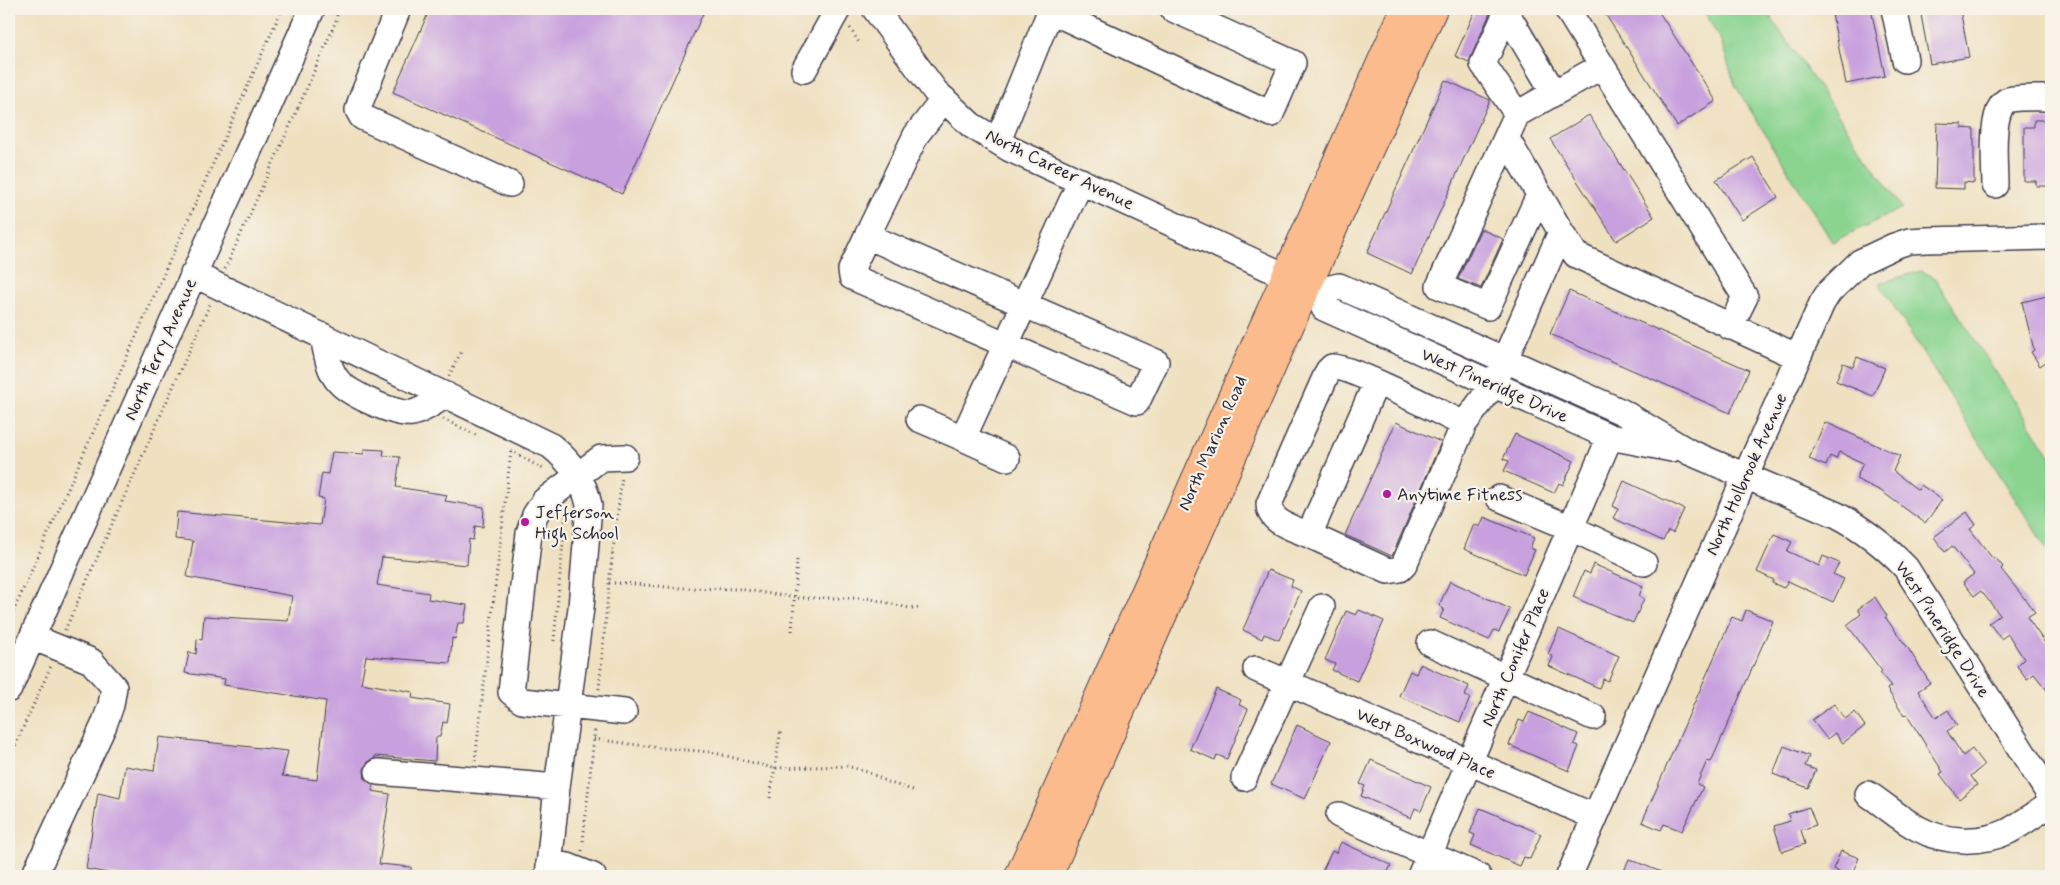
<svg xmlns="http://www.w3.org/2000/svg" width="2060" height="885" font-family="Mynerve,sans-serif">
<rect width="100%" height="100%" fill="#f7f3e8"/>
<filter id="ink" filterUnits="userSpaceOnUse"><feTurbulence type="fractalNoise" baseFrequency=".02" numOctaves="2"/><feDisplacementMap in="SourceGraphic" scale="10" xChannelSelector="R" yChannelSelector="G"/><feConvolveMatrix kernelMatrix="1 2 1 2 8 2 1 2 1" color-interpolation-filters="sRGB"/></filter>
<filter id="wash" filterUnits="userSpaceOnUse"><feTurbulence type="fractalNoise" baseFrequency=".0096" numOctaves="4" result="noise"/><feDisplacementMap in="SourceGraphic" scale="20" xChannelSelector="R" yChannelSelector="G"/><feGaussianBlur stdDeviation="1.12" result="paint"/><feColorMatrix in="noise" values="0 0 0 0 0 0 0 0 0 0 0 0 0 0 0 0 0 1.4 0 .05"/><feComposite in="paint" operator="in"/></filter>
<g filter="url(#wash)">
<rect width="100%" height="100%" fill="#efe0c0"/>
<path fill="#8ad490" stroke="#567b66" d="M1703 9H1765L1902 208 1832 242 1735 85 1721 41Z
M1921 271 1934 277 2051 457V556L1879 283Z"/>
<g id="blocks">
<path fill="#c8a0de" d="M430 9H705L622 194 393 92Z
M1476 9 1490 13 1469 62 1455 56Z
M1602 9H1657L1716 101 1677 126Z
M1831 9H1871L1885 76 1846 84Z
M1920 9H1960L1969 57 1930 64Z
M1445 80 1490 100 1412 274 1367 253Z
M1589 115 1654 217 1616 241 1550 139Z
M2034 120H2051V186H2036V181H2024V127H2034Z
M1937 123 1962 124V128L1974 129V183L1964 182V189L1935 188Z
M1753 157 1778 197 1742 220 1716 180Z
M1481 229 1503 239 1481 288 1458 279Z
M1569 291 1749 370 1730 413 1550 334Z
M2051 295V358L2040 366 2031 352 2034 350 2022 302Z
M1857 357 1885 368 1873 396 1836 381 1843 363 1853 367Z
M1396 422 1441 442 1392 556 1345 535Z
M1825 422 1900 456 1893 471 1918 490 1921 485 1942 500 1925 523 1881 491 1856 479 1863 463 1839 452 1836 459 1830 456 1826 466 1809 459Z
M1515 434 1574 461 1563 485 1559 483 1554 493 1504 471 1509 461 1503 459Z
M364 449 384 450 383 456 400 457 396 487 447 495 445 501 484 507 483 527 475 526 473 540 469 539 467 565 382 557 377 585 429 593 428 599 467 605 464 623H458L455 639 452 638 450 663 366 656 361 683 413 692 412 698 450 704 447 723 443 722 440 737H436L435 761 375 756V758L367 763 364 770 365 779 373 785 372 791 390 794 379 864 411 867V876H124L86 869 98 793 120 798 125 766 154 771 159 737 288 751 282 776 317 780 326 701 224 685 225 679 185 673 189 652 196 654 197 639 202 640 204 616 288 621 292 596 187 577 193 541 175 539 177 512 320 525 324 499 318 498 322 473 328 474 332 452 364 454Z
M1624 481 1684 509 1673 533 1668 531 1663 541 1613 518 1618 509 1613 506Z
M1967 512 1976 525 1970 529 1993 559 1995 557 2003 567 2001 569 2035 612 2027 617 2045 643 2051 638V695L2034 674 2027 679 2017 666 2024 659 2008 634 2001 639 1989 623 2000 615 1981 591 1974 596 1963 582 1974 574 1952 546 1945 552 1934 537Z
M1484 517 1534 538 1530 548 1535 550 1524 575 1464 549 1474 524 1480 527Z
M1774 534 1792 542 1787 551 1819 566 1823 556 1839 563 1833 574 1844 579 1833 602 1788 581 1784 588 1772 583 1774 580 1757 572Z
M1593 564 1643 586 1639 596 1644 599 1633 623 1573 597 1584 571 1590 574Z
M1268 570 1293 580 1291 586 1301 591 1279 640 1264 634 1262 639 1243 630Z
M1450 581 1510 609 1499 632 1494 630 1489 640 1440 618 1444 609 1439 606Z
M1875 597 1887 616 1885 617 1908 648 1930 683 1918 691 1936 718 1948 710 1957 725 1947 731 1963 756 1972 749 1984 765 1971 776 1977 785 1959 799 1940 774 1943 772 1906 714 1904 716 1887 689 1891 686 1880 673 1882 671 1847 625 1861 614 1858 609Z
M1359 610 1384 621 1357 681 1332 670 1335 664 1325 660 1346 611 1356 615Z
M1746 610 1773 621 1711 762 1707 761 1697 784 1703 787 1682 831 1664 824 1661 830 1642 822 1732 617 1742 621Z
M1559 629 1619 656 1608 681 1603 679 1599 688 1549 666 1553 657 1548 654Z
M1420 664 1469 686 1465 696 1470 698 1460 722 1399 696 1410 671 1416 674Z
M1216 689 1241 700 1239 705 1248 709 1227 759 1217 755 1215 760 1190 749Z
M1834 704 1845 719 1855 712 1865 726 1843 743 1835 733 1827 739 1812 720Z
M1529 712 1578 734 1574 744 1579 746 1569 771 1509 745 1519 720 1524 722Z
M1297 725 1331 741 1305 799 1271 784Z
M1784 746 1809 756 1805 766 1816 770 1808 788 1773 774Z
M1371 760 1431 787 1421 811 1415 808 1411 818 1361 796 1365 786 1360 784Z
M1809 807 1816 825 1801 830 1805 844 1782 852 1774 826 1790 821 1788 814Z
M1480 808 1541 834 1530 859 1524 857 1520 866 1471 845 1475 835 1470 833Z
M1341 842 1391 865 1386 876H1320L1332 851 1336 853Z
M1841 851 1859 858 1851 876H1837L1839 872 1833 869Z
M1629 859 1671 876H1622Z"/>
</g>
</g>
<g filter="url(#ink)">
<use href="#blocks" fill-opacity="0" stroke="#413e4f" stroke-width="1"/>
<g fill="none" stroke-linecap="round" stroke-linejoin="round">
<defs>
<path id="minor" d="M398 9 361 100 358 110 362 117 510 184
M875 9 935 91 971 125 1010 149 1318 291 1339 286 1622 412 1689 452 1837 515C1864 529 1885 546 1906 568L2051 797
M1508 9 1483 64 1517 114 1602 66
M1567 9 1745 297 1730 327
M1894 9 1905 60
M1051 11 1271 114 1293 63 1173 9
M1506 12 1554 93
M804 70 838 9
M1517 114 1439 286 1488 307 1539 195
M1507 139 1561 232
M998 141 1051 9
M1995 185C1995 167 1989 107 2008 100 2017 97 2041 98 2051 98
M867 236 851 270 852 277 1137 402 1156 362 867 236 916 135 944 99
M193 274 551 446C571 462 584 480 589 505L581 608 557 787 548 876
M1318 291 1324 308 1610 437 1672 449
M323 336C326 351 328 370 339 382 349 394 397 416 412 413 423 411 436 401 446 395
M1376 383 1309 535C1294 528 1269 523 1269 504L1328 371 1332 367C1348 365 1443 414 1464 424L1494 384 1561 232 1576 255 1798 357
M919 419 963 438 1081 181
M963 438 1007 458
M1499 498 1571 528 1644 563
M1309 535 1388 571 1400 569 1404 565 1464 424
M32 637 91 661 114 687 111 705 104 725 34 876
M1430 643 1593 717
M1256 669 1595 817
M9 689 312 9
M624 712 522 701 511 692 529 533 535 515 544 501 601 458 625 457
M378 772 557 787
M1244 778 1322 607
M1868 794C1885 805 1901 820 1919 829 1945 843 1982 844 2009 831 2023 823 2037 813 2051 804
M1339 815 1478 876
M549 863 568 866 593 876
M1420 876 1610 437
M1569 876 1822 303 1829 292 1860 262 1894 246 1909 241 1926 240 2051 237"/>
<path id="major" d="M1019 876 1405 9
M1048 876 1307 286 1433 9"/>
</defs>
<use href="#minor" stroke="#413e4f" stroke-width="28"/>
<use href="#major" stroke="#413e4f" stroke-width="30"/>
<path stroke="#413e4f" stroke-width="3" stroke-dasharray="1 4" stroke-linecap="butt" d="M850 28 860 44
M298 108 336 21 338 9
M225 269 298 108H300
M449 376 462 350
M443 419 478 436
M511 451 545 470
M609 583H624L678 588 739 589 798 598H867L909 608H919
M9 621 282 9
M65 630 210 304
M792 631 797 560
M554 641 566 511
M599 689 609 583 622 477
M594 739 660 748 711 752 773 768 847 766 867 772 890 783 916 791
M9 759 51 666
M475 761 511 451
M770 798 781 729
M582 851 595 728"/>
<use href="#minor" stroke="#fff" stroke-width="25"/>
<use href="#major" stroke="#fbbb8d" stroke-width="28"/>
</g>
</g>
<g fill="#b5179e" stroke="#f7f3e8" stroke-width="2">
<circle cx="1387" cy="494" r="5"/>
<circle cx="525" cy="522" r="5"/>
</g>
<g text-anchor="middle" stroke-width="4.5" stroke-linejoin="round" paint-order="stroke">
<g font-size="18" fill="#22223b" stroke="#f7f3e8">
<text transform="translate(1060 169) rotate(26)" y="6">North Career Avenue</text>
<text transform="translate(160 349) rotate(-66)" y="6">North Terry Avenue</text>
<text transform="translate(1495 385) rotate(24)" y="6">West Pineridge Drive</text>
<text transform="translate(1212 443) rotate(-66)" y="6">North Marion Road</text>
<text transform="translate(1746 474) rotate(-66)" y="6">North Holbrook Avenue</text>
<text transform="translate(1943 629) rotate(57)" y="6">West Pineridge Drive</text>
<text transform="translate(1515 657) rotate(-67)" y="6">North Conifer Place</text>
<text transform="translate(1426 743) rotate(24)" y="6">West Boxwood Place</text>
</g>
<g font-size="18" fill="#22223b" stroke="#f7f3e8" text-anchor="start">
<text x="1397" y="500">Anytime Fitness</text>
<text x="535" y="518">Jefferson<tspan x="535" dy="21">High School</tspan></text>
</g>
</g>
<rect width="2060" height="885" fill="none" stroke="#f7f3e8" stroke-width="30"/>
</svg>
